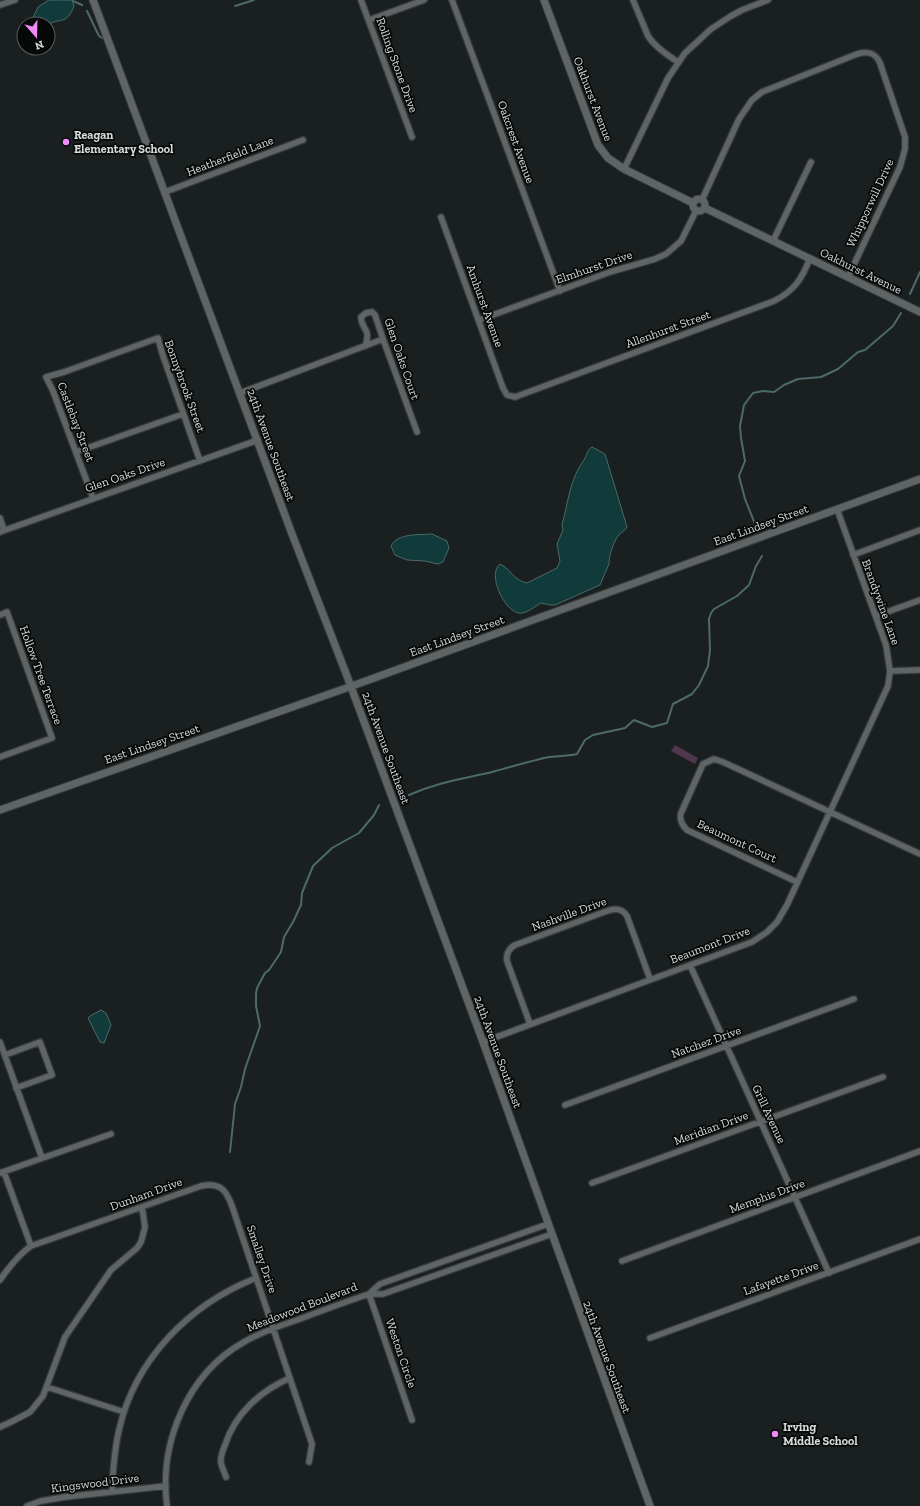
<svg xmlns="http://www.w3.org/2000/svg" width="920" height="1506" font-family="'Zilla Slab',serif">
<rect width="100%" height="100%" fill="#1a1f1f"/>
<path fill="#503751" d="M675 745 698 758 695 764 671 751Z"/>
<path fill="#113a3b" stroke="#4d6a6b" d="M49 0H72L74 6C67 26 59 17 48 25V24H31V22L38 7Z
M592 447 605 454 627 527C625 531 621 532 618 536 613 543 609 556 609 564L600 585 555 605H550L541 603C535 606 527 614 519 613 504 611 487 574 500 564 512 570 513 580 527 583L557 568 560 561 557 544 563 530 562 525C568 503 570 478 584 460 587 455 587 450 592 447Z
M432 534 447 541 449 548 443 562 438 564 425 561 407 560 395 555 391 546C397 533 419 535 432 534Z
M101 1010 106 1013 111 1025 104 1043 100 1042 88 1018 90 1016Z"/>
<g fill="none" stroke-linecap="round" stroke-linejoin="round">
<path stroke="#4d6a6b" stroke-width="2" d="M73 1 82 5
M235 6 254 0
M87 11 99 36 102 38
M910 294 920 272
M755 524 745 499 739 476 745 461 741 438 740 426 744 405 753 393 763 391 774 392 784 385 798 379 821 377 838 369 858 352 865 350 893 326 901 313
M409 795C438 782 462 779 492 772 511 767 530 761 549 757 558 756 567 756 577 754L585 740 593 735 625 728 634 720 652 727 667 723 673 704 692 694 699 685 708 666 710 650 709 619 711 613 714 609 737 596 749 585 756 566 762 556
M230 1152 235 1104 241 1087 245 1069 260 1026 256 1006V994L257 988 265 973 269 970 281 952 284 937 293 922 301 905 302 893 313 866 332 848 359 833 374 815 379 805"/>
<defs>
<path id="minor" d="M361 0 412 137
M452 0 560 291
M633 0 648 36C655 47 667 55 678 62
M0 5 15 0
M369 20 424 0
M624 169 668 78 685 53 711 29 731 16 742 10 768 0
M165 192 303 140
M702 200 739 119 752 100 762 92 857 54C867 51 875 52 880 63L905 137V149L900 167 848 277
M441 217 503 388 507 395 515 397 774 301C794 291 802 279 810 258
M773 241 811 162
M479 320 610 272 655 259 666 254 681 241 696 211
M365 346C372 328 361 330 361 317L366 313 372 312 375 315 383 339 417 432
M240 393 383 339
M76 452 183 414
M93 498 53 391 46 377 64 372 158 338 162 353 200 461
M0 518 4 530
M0 532 258 440
M853 555 920 530
M0 615 7 612 52 738 0 757
M876 616 920 600
M890 671 920 670
M797 882 687 830C682 825 679 820 681 813L703 764 714 759 723 762 920 854
M690 965 829 1273
M530 1024 507 961C506 954 508 949 515 945L607 911C615 908 622 908 627 916L650 979
M0 1042 42 1158
M483 1042 752 942 767 932 777 922 787 905 888 686 890 671 886 645 837 509
M5 1055 40 1042 52 1075 16 1088
M565 1105 854 999
M4 1172 31 1246
M0 1173 111 1134
M592 1183 883 1077
M622 1261 920 1151
M0 1280C9 1267 18 1255 31 1246L201 1186C219 1182 226 1189 232 1206L312 1444 309 1462
M369 1294 380 1284 548 1224
M369 1294 412 1420
M650 1338 920 1239
M47 1387 124 1412
M0 1427 11 1422 30 1412 43 1396 65 1337 111 1270 137 1248 141 1242 145 1227 142 1207
M226 1477C225 1473 222 1468 221 1463 220 1457 223 1450 225 1445 235 1414 260 1391 290 1378
M112 1491C113 1470 114 1451 119 1430 135 1359 190 1304 256 1278
M27 1506 41 1501 65 1497 166 1486
M167 1506C159 1443 187 1374 244 1342 261 1332 279 1326 297 1320 321 1311 345 1302 369 1294H383L552 1234"/>
<path id="tertiary" d="M93 0 292 534 347 676 483 1042 650 1506
M544 0 595 137 598 145 608 158 624 169 693 203
M693 205a6 6 0 1 1 12 0a6 6 0 1 1-12 0Z
M705 208 920 312
M0 810 352 686 920 479"/>
</defs>
<use href="#minor" stroke="#383b3b" stroke-width="8"/>
<use href="#tertiary" stroke="#383b3b" stroke-width="9"/>
<use href="#minor" stroke="#5f6565" stroke-width="5.5"/>
<use href="#tertiary" stroke="#5f6565" stroke-width="7"/>
</g>
<g fill="#f08bf6" stroke="#070909" stroke-width="1.5">
<circle cx="66" cy="142" r="4"/>
<circle cx="775" cy="1434" r="4"/>
</g>
<g text-anchor="middle" stroke-width="3.5" stroke-linejoin="round" paint-order="stroke">
<g font-size="12" fill="#d8dbdb" stroke="#070909">
<text transform="translate(397 65) rotate(70)" y="4">Rolling Stone Drive</text>
<text transform="translate(593 99) rotate(69)" y="4">Oakhurst Avenue</text>
<text transform="translate(516 142) rotate(70)" y="4">Oakcrest Avenue</text>
<text transform="translate(230 156) rotate(-21)" y="4">Heatherfield Lane</text>
<text transform="translate(870 203) rotate(-65)" y="4">Whipporwill Drive</text>
<text transform="translate(594 267) rotate(-19)" y="4">Elmhurst Drive</text>
<text transform="translate(861 271) rotate(26)" y="4">Oakhurst Avenue</text>
<text transform="translate(485 306) rotate(70)" y="4">Amhurst Avenue</text>
<text transform="translate(668 329) rotate(-20)" y="4">Allenhurst Street</text>
<text transform="translate(402 359) rotate(71)" y="4">Glen Oaks Court</text>
<text transform="translate(185 386) rotate(70)" y="4">Bonnybrook Street</text>
<text transform="translate(76 422) rotate(69)" y="4">Castlebay Street</text>
<text transform="translate(271 445) rotate(70)" y="4">24th Avenue Southeast</text>
<text transform="translate(125 475) rotate(-19)" y="4">Glen Oaks Drive</text>
<text transform="translate(761 525) rotate(-20)" y="4">East Lindsey Street</text>
<text transform="translate(881 602) rotate(70)" y="4">Brandywine Lane</text>
<text transform="translate(457 636) rotate(-20)" y="4">East Lindsey Street</text>
<text transform="translate(41 675) rotate(70)" y="4">Hollow Tree Terrace</text>
<text transform="translate(152 744) rotate(-19)" y="4">East Lindsey Street</text>
<text transform="translate(386 748) rotate(70)" y="4">24th Avenue Southeast</text>
<text transform="translate(737 841) rotate(25)" y="4">Beaumont Court</text>
<text transform="translate(569 914) rotate(-20)" y="4">Nashville Drive</text>
<text transform="translate(710 945) rotate(-21)" y="4">Beaumont Drive</text>
<text transform="translate(706 1042) rotate(-20)" y="4">Natchez Drive</text>
<text transform="translate(498 1052) rotate(70)" y="4">24th Avenue Southeast</text>
<text transform="translate(769 1114) rotate(65)" y="4">Grill Avenue</text>
<text transform="translate(711 1128) rotate(-20)" y="4">Meridian Drive</text>
<text transform="translate(146 1194) rotate(-20)" y="4">Dunham Drive</text>
<text transform="translate(767 1196) rotate(-20)" y="4">Memphis Drive</text>
<text transform="translate(262 1259) rotate(71)" y="4">Smalley Drive</text>
<text transform="translate(781 1278) rotate(-20)" y="4">Lafayette Drive</text>
<text transform="translate(302 1307) rotate(-21)" y="4">Meadowood Boulevard</text>
<text transform="translate(401 1353) rotate(71)" y="4">Weston Circle</text>
<text transform="translate(607 1357) rotate(70)" y="4">24th Avenue Southeast</text>
<text transform="translate(95 1483) rotate(-7)" y="4">Kingswood Drive</text>
</g>
<g font-size="12" font-weight="bold" fill="#d8dbdb" stroke="#070909" text-anchor="start">
<text x="74" y="139">Reagan<tspan x="74" dy="14">Elementary School</tspan></text>
<text x="783" y="1431">Irving<tspan x="783" dy="14">Middle School</tspan></text>
</g>
</g>
<g transform="translate(36 36) rotate(160)"><circle r="19" fill="#070909" stroke="#5b5d5d"/>
<path d="M0-3L7 15L0 10L-7 15Z" fill="#f08bf6"/>
<text y="-6" font-size="11" font-weight="bold" text-anchor="middle" fill="#d8dbdb">N</text>
</g>
</svg>
